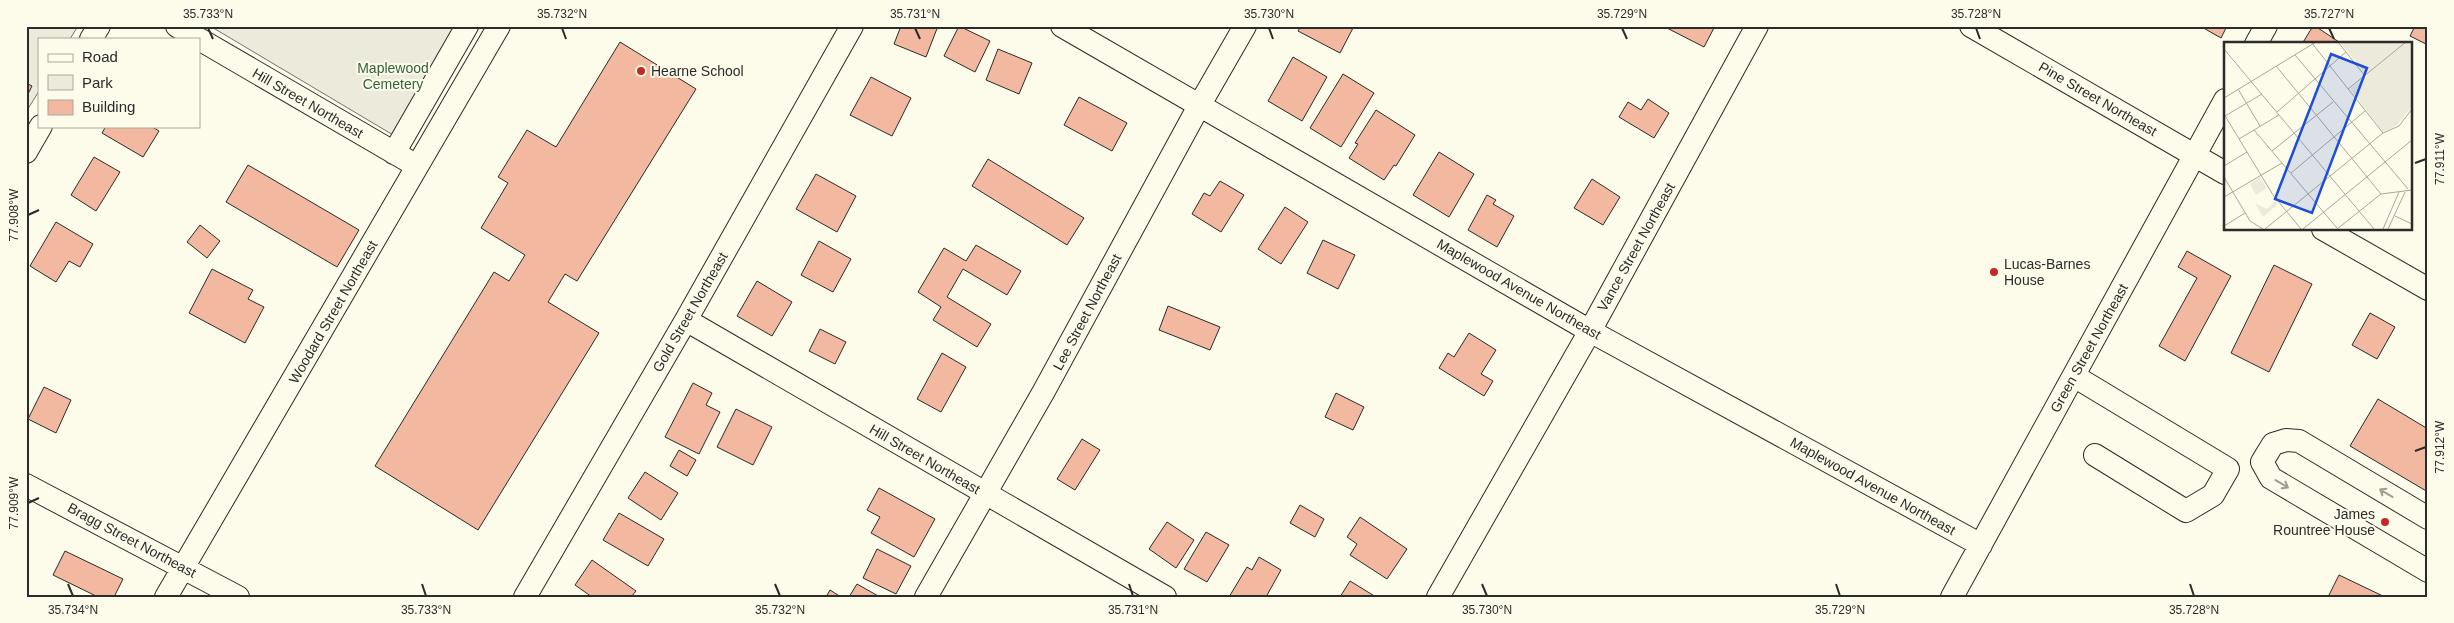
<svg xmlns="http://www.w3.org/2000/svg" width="2454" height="623" font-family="Arial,sans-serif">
<rect width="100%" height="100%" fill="#fdfbea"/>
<path fill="#ecebdb" stroke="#74746e" d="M26 26H78L70 39H39V91L26 112Z
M210 26H480L410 145Z"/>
<path fill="#f2b8a0" stroke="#2b2b2b" d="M901 26H938L926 57 894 44Z
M959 26 990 41 975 72 944 56Z
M1301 26H1350L1353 28 1340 53 1298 31Z
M1663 26H1715L1704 47Z
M2200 26H2227L2221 38Z
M2313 26H2315L2342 44H2302Z
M2415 26H2428V45L2410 36Z
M620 42 696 89 577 281 565 274 548 302 599 333 478 530 375 466 494 272 509 281 525 255 481 228 508 183 498 177 527 130 556 147Z
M998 49 1032 63 1019 94 986 80Z
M1293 57 1327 77 1302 121 1268 101Z
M1343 74 1374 93 1341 147 1310 128Z
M871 77 911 98 892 136 850 115Z
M26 83 32 86 26 98Z
M1079 97 1127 123 1112 151 1064 125Z
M1648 99 1669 113 1654 138 1619 117 1628 102 1641 110Z
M1376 110 1415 135 1396 166 1394 165 1384 180 1349 158 1358 144 1355 143Z
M106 126H151L159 131 143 157 102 133Z
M1439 152 1474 174 1449 217 1413 195Z
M94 157 120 172 96 211 71 195Z
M988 159 1084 218 1067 245 972 186Z
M248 165 359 230 337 267 226 202Z
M816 174 856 196 837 232 796 209Z
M1592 179 1620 197 1603 225 1574 208Z
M1220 181 1244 195 1221 232 1192 214 1204 193 1210 196Z
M1487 195 1496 200 1493 204 1514 216 1497 247 1468 230Z
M1285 207 1308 222 1281 264 1258 249Z
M56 222 93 244 80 267 69 261 56 282 30 266Z
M200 225 220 241 207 258 187 242Z
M1323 240 1355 255 1338 289 1307 273Z
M819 241 851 259 833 292 801 275Z
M976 245 1021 271 1007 295 963 269 947 297 991 324 977 347 933 320 941 307 918 292 944 248 966 261Z
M2187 251 2231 276 2185 361 2159 346 2197 278 2178 267Z
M2274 265 2312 284 2269 372 2231 353Z
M212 269 253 290 248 299 264 307 245 343 189 313Z
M757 281 792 302 772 336 737 316Z
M1168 306 1220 327 1210 350 1159 330Z
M2370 313 2395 327 2377 359 2352 345Z
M820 329 846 342 835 364 809 351Z
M1469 333 1496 350 1481 374 1493 381 1484 396 1439 368 1448 353 1454 357Z
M942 353 966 367 941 412 917 399Z
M693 383 712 393 706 405 720 412 699 454 665 437Z
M44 387 71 400 56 433 28 419Z
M1336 393 1364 407 1353 430 1325 417Z
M2378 399 2428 429V492L2350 446Z
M736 409 772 427 753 465 717 447Z
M1082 439 1100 450 1075 490 1057 479Z
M679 450 696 460 687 476 670 466Z
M645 472 678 493 661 520 628 498Z
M879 488 935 519 914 557 871 533 880 517 867 510Z
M1300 505 1324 519 1315 537 1290 523Z
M619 513 664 539 648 566 603 540Z
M1360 517 1407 549 1387 579 1350 555 1357 544 1347 537Z
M1167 522 1194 540 1176 568 1149 549Z
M1206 532 1229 545 1207 582 1184 569Z
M877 549 911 566 896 594 863 578Z
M65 551 123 579 114 597H98L53 575Z
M1259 557 1281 570 1266 597H1229L1247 567 1252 570Z
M592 560 636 591 631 597H592L575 585Z
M2339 575 2385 597H2328Z
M1350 581 1376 597H1340Z
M857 584 880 597H849Z
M830 590 841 597H826Z"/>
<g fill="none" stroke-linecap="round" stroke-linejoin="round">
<defs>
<path id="minor" d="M177 26 198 39
M1062 26 1590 331 1981 545
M1971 26 2225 173
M91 39 99 26
M199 39 417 166
M2256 44 2266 26
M26 152 41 126
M394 153 467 26
M2323 229 2428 289
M686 320 1165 597
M2074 376 2228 469 2213 495 2186 511 2095 455
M26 485 238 597
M2428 518 2299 441 2286 440 2273 444 2262 462 2271 478 2428 571
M166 597 499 26
M525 597 686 320 852 26
M926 597 1044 391 1199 106 1245 26
M1438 597 1590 331 1757 26
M1952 597 2225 100"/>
</defs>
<use href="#minor" stroke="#2b2b2b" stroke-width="24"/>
<use href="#minor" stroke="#fdfbea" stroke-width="22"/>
</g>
<defs><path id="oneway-shaft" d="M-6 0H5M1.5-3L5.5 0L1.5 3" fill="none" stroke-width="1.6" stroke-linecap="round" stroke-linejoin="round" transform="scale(1.25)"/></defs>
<g stroke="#9e9d94">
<use href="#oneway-shaft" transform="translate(2282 484) rotate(31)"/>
<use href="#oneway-shaft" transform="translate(2386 493) rotate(-149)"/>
</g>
<path fill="none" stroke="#2b2b2b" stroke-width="2" d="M208 28 213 39M562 28 566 39M915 28 920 39M1269 28 1273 39M1622 28 1627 39M1976 28 1980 39M2329 28 2334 39M2415 163 2426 159M28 215 39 210M2415 451 2426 447M28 503 39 498M68 584 73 596M422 584 426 596M775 584 780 596M1129 584 1133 596M1482 584 1487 596M1836 584 1840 596M2190 584 2194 596"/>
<g fill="#c62828" stroke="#fdfbea" stroke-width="2">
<circle cx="641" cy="71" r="5"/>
<circle cx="1994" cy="272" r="5"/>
<circle cx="2385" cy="522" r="5"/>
</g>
<g text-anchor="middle" stroke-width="4" stroke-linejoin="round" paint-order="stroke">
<g font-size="14" fill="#34623c" stroke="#fdfbea">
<text x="393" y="73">Maplewood<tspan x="393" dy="16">Cemetery</tspan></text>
</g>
<g font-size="14" fill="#2b2b2b" stroke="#fdfbea" text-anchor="start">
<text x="651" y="76">Hearne School</text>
<text x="2004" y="269">Lucas-Barnes<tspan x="2004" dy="16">House</tspan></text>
<text x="2375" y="519" text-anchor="end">James<tspan x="2375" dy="16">Rountree House</tspan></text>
</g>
<g font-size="14" fill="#2b2b2b" stroke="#fdfbea">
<text transform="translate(2098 99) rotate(30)" y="5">Pine Street Northeast</text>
<text transform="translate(308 103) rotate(30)" y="5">Hill Street Northeast</text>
<text transform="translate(1636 247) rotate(-61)" y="5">Vance Street Northeast</text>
<text transform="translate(1519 289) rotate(30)" y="5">Maplewood Avenue Northeast</text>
<text transform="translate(333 312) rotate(-60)" y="5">Woodard Street Northeast</text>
<text transform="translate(690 312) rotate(-60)" y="5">Gold Street Northeast</text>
<text transform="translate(1087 312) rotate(-62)" y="5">Lee Street Northeast</text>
<text transform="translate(2089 348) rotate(-61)" y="5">Green Street Northeast</text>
<text transform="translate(925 459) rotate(30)" y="5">Hill Street Northeast</text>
<text transform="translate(1873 486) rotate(29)" y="5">Maplewood Avenue Northeast</text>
<text transform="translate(132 540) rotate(28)" y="5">Bragg Street Northeast</text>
</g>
</g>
<g transform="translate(2224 42)">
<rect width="188" height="188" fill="#fdfbea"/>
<path d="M116 0H187V66L172 84 159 90 126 47 143 34ZM36 135 43 146 32 153 26 142ZM51 159 54 162 39 175 31 161 43 167Z" fill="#ecebdb"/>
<path fill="none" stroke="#a9a89e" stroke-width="1" d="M87 0 159 91M114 0 141 34M0 7 150 187M71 13 184 147M52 24 157 152M14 47 36 84M124 47 182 0M0 56 92 0M53 70 122 10M0 72 49 153 77 187M1 74 38 52M30 88 113 186M15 97 55 73M48 109 109 60M0 124 23 110M67 131 141 69M0 135 26 179 39 187M0 155 58 121M171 174 188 182M0 184 21 171M41 187 159 91 175 84 188 67M79 187 188 98M113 187 157 152 188 148M159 187 175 150M164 187 181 150"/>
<path fill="#1d4ed8" fill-opacity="0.15" stroke="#1d4ed8" stroke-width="2.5" d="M107 12 143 26 88 171 51 157Z"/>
<rect width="188" height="188" fill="none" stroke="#2b2b2b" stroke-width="2.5"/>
</g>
<rect width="2454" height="623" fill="none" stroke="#fdfbea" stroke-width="55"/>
<rect x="38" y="38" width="162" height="90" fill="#fdfbea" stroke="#a9a89e"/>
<rect x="48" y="54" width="25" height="8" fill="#fdfbea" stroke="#a9a89e"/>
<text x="82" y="62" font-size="15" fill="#2b2b2b">Road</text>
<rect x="48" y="75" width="25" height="15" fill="#ecebdb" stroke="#a9a89e"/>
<text x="82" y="88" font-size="15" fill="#2b2b2b">Park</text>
<rect x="48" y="100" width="25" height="15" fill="#f2b8a0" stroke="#a9a89e"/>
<text x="82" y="112" font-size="15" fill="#2b2b2b">Building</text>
<rect x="28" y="28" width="2398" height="568" fill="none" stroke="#2b2b2b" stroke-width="2"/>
<g font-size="12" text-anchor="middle" fill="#2b2b2b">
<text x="208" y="18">35.733°N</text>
<text x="562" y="18">35.732°N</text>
<text x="915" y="18">35.731°N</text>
<text x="1269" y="18">35.730°N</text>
<text x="1622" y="18">35.729°N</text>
<text x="1976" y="18">35.728°N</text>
<text x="2329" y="18">35.727°N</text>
<text transform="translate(2440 159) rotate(-90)" y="4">77.911°W</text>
<text transform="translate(14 215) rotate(-90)" y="4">77.908°W</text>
<text transform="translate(2440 447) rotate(-90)" y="4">77.912°W</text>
<text transform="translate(14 503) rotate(-90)" y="4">77.909°W</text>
<text x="73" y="614">35.734°N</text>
<text x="426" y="614">35.733°N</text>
<text x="780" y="614">35.732°N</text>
<text x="1133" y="614">35.731°N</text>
<text x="1487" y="614">35.730°N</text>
<text x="1840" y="614">35.729°N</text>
<text x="2194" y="614">35.728°N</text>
</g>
</svg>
